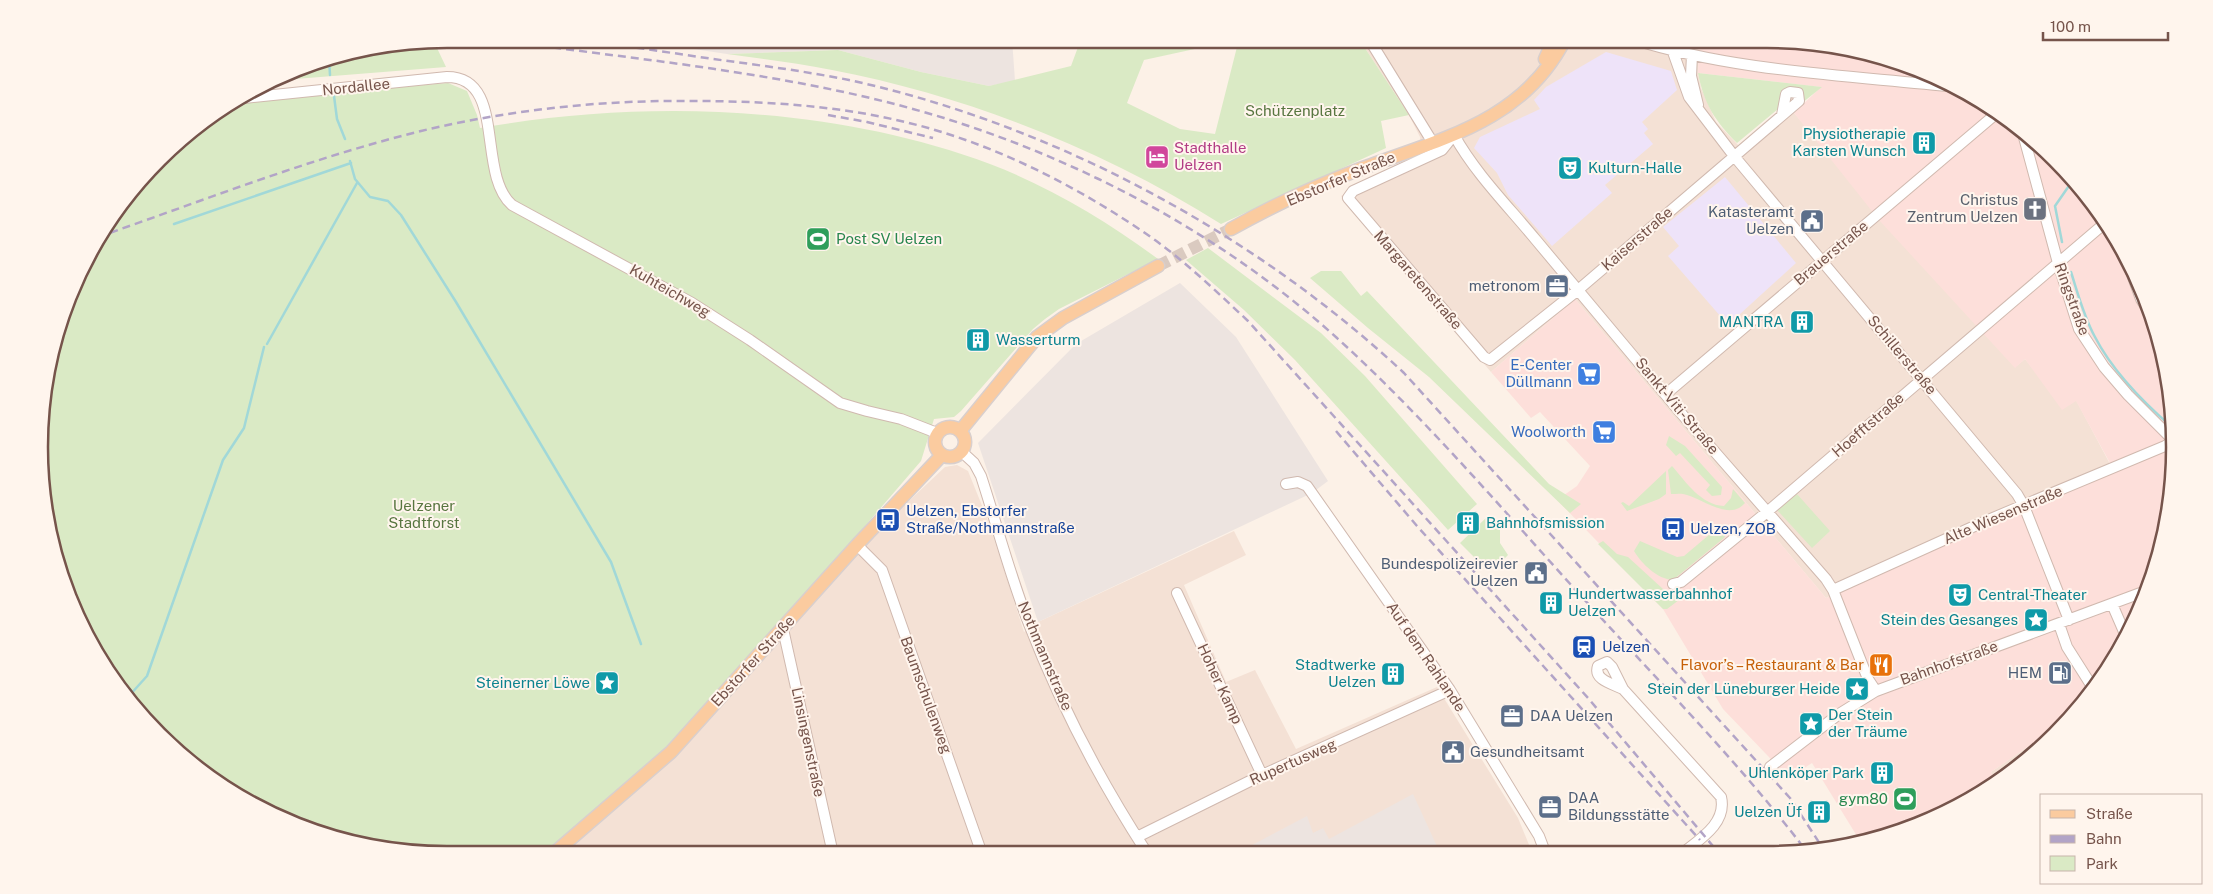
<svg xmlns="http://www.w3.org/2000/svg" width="2213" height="894" font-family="'Public Sans',sans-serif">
<rect width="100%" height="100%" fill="#fcf1e7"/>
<path fill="#f4e1d5" d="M1359 39H1699L1698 73 1701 88 1716 122 1740 147 1781 112 1778 109 1789 95 1802 103 1794 113 2015 367 2025 359 2044 382 2076 400 2110 464 1826 598 1575 299 1491 372 1341 196 1422 155 1420 137 1409 115Z
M957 465 968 471 987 518 1024 632 1038 622 1234 531 1246 555 1184 585 1226 682 1255 670 1296 749 1437 687 1518 818 1532 852 558 855 654 773 861 546 945 467Z
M2061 724 2035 754 1995 779 1991 772Z"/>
<path fill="#fddfda" d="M1699 39H1766L1897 60V69L1926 73 1970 93 2035 140 2090 198 2132 266 2160 341 2173 420 2171 500 2153 578 2106 674 2061 724 1991 772 1995 779 1923 824 1860 841 1812 763 1789 778 1723 709 1663 609 1557 500 1577 486 1590 466 1540 412 1531 418 1491 372 1575 299 1826 598 2110 463 2076 401 2062 410 2025 359 2015 368 1879 220 1794 113 1821 87 1698 73Z"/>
<path fill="#ede4e0" d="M627 39H1012L1015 81 989 86 921 72 838 50 727 54Z
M1180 283 1236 337 1328 481 1312 493 1038 622 978 443 1076 344Z
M1413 794 1440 853H1237L1307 816 1313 833 1323 828 1329 839Z"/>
<path fill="#eee3f9" d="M1606 52 1671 71 1677 90 1642 122 1648 129 1644 133 1653 144 1605 185 1612 193 1552 246 1508 195 1497 173 1474 148 1480 137 1540 109 1534 100 1546 87Z
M1725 177 1796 263 1728 325 1668 256 1679 246 1663 227Z"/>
<path fill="#daeac5" d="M1081 39H1214L1213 45 1144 60 1127 103 1180 129 1215 134 1239 39H1359L1409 115 1381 121 1386 148 1221 224C1104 150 968 96 832 70 797 63 762 59 727 54L838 50 921 72 989 86 1071 66Z
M410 45 437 48 446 67 270 81 316 61Z
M1698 73 1822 87 1802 103 1788 95 1778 109 1737 143C1715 121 1704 104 1698 73Z
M448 83 467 91 477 115 480 128C645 99 832 105 990 164 1050 187 1107 221 1158 259L1059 309 1045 319 1033 329 961 411 954 417 934 419 921 461 779 626 649 765 542 855H447L316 834 198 771 107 674 70 603 47 527 42 393 60 316 93 243 178 140 232 101Z
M1208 248 1321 333 1365 376 1477 504 1448 530 1295 360 1244 310 1186 260Z
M1321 271H1341L1361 296 1367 291 1549 484 1581 504 1570 513 1429 377 1368 328 1310 278Z
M1669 436 1685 446 1722 487 1721 495 1712 496 1706 490 1710 485 1680 453 1676 456 1666 445Z
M1672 466C1686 482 1701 505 1724 506L1731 498 1733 489 1745 503C1730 521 1704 500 1687 495 1682 493 1676 494 1671 494L1668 470Z
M1666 471V494L1659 499 1627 511 1621 503 1623 502 1629 506Z
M1797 494 1830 531 1812 548 1777 510Z
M1488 516 1500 527V543L1508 555 1496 567H1484L1460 543Z
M1716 529H1724L1727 533 1724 538 1673 580C1657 579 1642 564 1634 551L1640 541 1677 557 1684 556Z
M1603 541 1617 554 1628 557 1663 589 1672 593 1679 600 1667 609H1663L1598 544Z"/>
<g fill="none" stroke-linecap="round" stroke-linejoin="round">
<path stroke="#a1d8d8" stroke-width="2.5" d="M329 58 330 75
M334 96 337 119 345 139
M350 161 355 179 370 197 388 201 401 215 456 302 611 562 641 644
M174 224 351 163
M2062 242 2055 206 2073 180
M2071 272C2078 294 2084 317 2095 337 2113 372 2144 403 2173 428
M267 344 357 183
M129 696 147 676 223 460 244 428 264 347"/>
<path stroke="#dacac0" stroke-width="12" stroke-dasharray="12 6" stroke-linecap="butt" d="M1158 266 1231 229"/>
<defs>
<path id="minor" d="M1369 39 1433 143
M1632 39C1737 72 1847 75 1956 87
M1673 52 1689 97 1734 156 2017 494 2024 506 2069 620
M1692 55 1691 76 1698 105
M235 99 447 77C507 77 476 173 512 205L692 303 750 340 840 403 867 411 901 419 937 433
M1782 115 1786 94 1790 92 1798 93 1799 101 1578 290 1490 360 1484 357 1348 198 1353 191 1442 150 1454 135C1475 173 1508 206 1536 240 1584 297 1632 354 1680 412L1826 579 1833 590 1868 679 1876 691
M2022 130 2058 263 2079 329 2104 367 2128 395 2173 440
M2133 268 2131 272 2141 299 2149 312
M1666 394 1997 113
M962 452 974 463 981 476C997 525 1010 576 1029 624 1060 704 1101 782 1147 853
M1286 484 1298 482 1307 486 1450 690 1539 836 1545 852
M857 545 882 570 982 854
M1673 584 1681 582 1767 512 2105 223
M1833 590 1988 520 2165 446 2173 441
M1177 593 1262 775
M2112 604 2125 634
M2059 624 2067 647 2093 688
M783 629 833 854
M1607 662 1612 667 1623 689C1613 684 1593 680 1598 666Z
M1623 689 1721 797C1727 822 1702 838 1684 852
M1770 767 1839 714 1876 691 2146 591
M1137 837 1262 775 1450 690"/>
<path id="major" d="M1545 59 1554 39
M1231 229C1270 207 1313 187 1355 171 1436 140 1522 124 1565 39
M935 442a15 15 0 1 1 30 0a15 15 0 1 1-30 0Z
M961 430 1037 337 1063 318 1158 266
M552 855 671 752 857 545 942 455"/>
</defs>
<use href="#minor" stroke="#d0b9af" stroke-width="12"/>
<use href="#major" stroke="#d9cfcd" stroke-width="15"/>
<use href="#minor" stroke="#fff" stroke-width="10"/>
<use href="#major" stroke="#fbcb9f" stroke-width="12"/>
<path stroke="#b2a4c7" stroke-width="2.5" stroke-dasharray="8 5" stroke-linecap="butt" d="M489 39C639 60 798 73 944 118 1088 163 1225 237 1337 338 1425 418 1502 509 1582 597 1658 681 1739 762 1807 852
M572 39C619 45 666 52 713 59 758 65 804 71 849 80 1051 124 1253 232 1404 373L1790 798 1824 850
M828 115 867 122 933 138
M98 237C205 200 311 158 421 131 509 110 600 100 690 101 762 101 835 105 905 122 994 143 1081 188 1155 240 1188 264 1218 293 1248 321L1588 698 1718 852
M1336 431 1417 526 1700 840"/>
</g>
<defs>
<symbol id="building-square" viewBox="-11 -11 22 22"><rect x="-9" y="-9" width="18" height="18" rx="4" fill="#0f9aa8" stroke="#fff5ed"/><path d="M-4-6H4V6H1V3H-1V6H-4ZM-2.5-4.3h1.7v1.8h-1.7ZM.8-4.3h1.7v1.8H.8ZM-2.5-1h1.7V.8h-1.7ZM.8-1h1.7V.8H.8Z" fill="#fff"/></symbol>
<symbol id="hotel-square" viewBox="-11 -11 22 22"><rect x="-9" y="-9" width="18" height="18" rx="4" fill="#d1479c" stroke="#fff5ed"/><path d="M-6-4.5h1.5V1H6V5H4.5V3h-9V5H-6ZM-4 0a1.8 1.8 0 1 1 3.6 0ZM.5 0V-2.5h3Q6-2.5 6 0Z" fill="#fff"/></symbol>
<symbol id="theatre-square" viewBox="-11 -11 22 22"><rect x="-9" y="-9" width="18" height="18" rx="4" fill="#0f9aa8" stroke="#fff5ed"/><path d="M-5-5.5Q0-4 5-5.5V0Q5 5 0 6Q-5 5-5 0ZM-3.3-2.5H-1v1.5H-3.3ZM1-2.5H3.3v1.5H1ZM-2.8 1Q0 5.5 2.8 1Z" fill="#fff"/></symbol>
<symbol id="church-square" viewBox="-11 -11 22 22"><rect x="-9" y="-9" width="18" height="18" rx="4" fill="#6b7280" stroke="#fff5ed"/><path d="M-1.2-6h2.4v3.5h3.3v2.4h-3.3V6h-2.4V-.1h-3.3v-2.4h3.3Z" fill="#fff"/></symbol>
<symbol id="civic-square" viewBox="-11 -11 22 22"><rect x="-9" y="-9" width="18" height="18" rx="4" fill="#5c6f8a" stroke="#fff5ed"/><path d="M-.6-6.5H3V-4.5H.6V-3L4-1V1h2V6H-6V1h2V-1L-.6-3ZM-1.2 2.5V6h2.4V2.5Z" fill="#fff"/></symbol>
<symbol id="stadium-square" viewBox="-11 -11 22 22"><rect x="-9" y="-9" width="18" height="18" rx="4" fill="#2e9e5b" stroke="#fff5ed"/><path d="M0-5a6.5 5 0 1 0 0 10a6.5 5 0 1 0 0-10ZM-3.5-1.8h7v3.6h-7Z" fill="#fff"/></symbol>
<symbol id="office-square" viewBox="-11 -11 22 22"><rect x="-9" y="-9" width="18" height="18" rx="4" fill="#5c6f8a" stroke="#fff5ed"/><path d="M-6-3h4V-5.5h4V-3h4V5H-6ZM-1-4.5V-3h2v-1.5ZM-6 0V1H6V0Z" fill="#fff"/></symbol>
<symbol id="supermarket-square" viewBox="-11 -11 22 22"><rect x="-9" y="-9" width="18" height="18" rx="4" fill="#3f7fe0" stroke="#fff5ed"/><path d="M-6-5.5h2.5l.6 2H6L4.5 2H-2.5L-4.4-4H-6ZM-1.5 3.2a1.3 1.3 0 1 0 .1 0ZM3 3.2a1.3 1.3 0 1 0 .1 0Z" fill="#fff"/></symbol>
<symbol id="bus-square" viewBox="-11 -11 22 22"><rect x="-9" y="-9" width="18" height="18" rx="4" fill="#1a4fb4" stroke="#fff5ed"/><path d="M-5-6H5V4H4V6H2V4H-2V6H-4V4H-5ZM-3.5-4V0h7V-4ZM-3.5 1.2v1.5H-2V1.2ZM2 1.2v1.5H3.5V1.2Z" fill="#fff"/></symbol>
<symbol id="sight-square" viewBox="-11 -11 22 22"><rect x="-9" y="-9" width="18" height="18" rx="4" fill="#0f9aa8" stroke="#fff5ed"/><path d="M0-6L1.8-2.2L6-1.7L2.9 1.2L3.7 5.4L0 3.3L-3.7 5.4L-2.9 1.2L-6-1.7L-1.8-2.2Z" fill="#fff"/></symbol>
<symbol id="station-square" viewBox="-11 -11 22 22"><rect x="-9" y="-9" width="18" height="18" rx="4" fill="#1a4fb4" stroke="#fff5ed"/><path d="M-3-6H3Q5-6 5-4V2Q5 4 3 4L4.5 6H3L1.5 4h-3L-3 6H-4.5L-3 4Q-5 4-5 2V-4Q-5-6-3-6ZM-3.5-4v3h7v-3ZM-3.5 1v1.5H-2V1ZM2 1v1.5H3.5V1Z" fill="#fff"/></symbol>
<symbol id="restaurant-square" viewBox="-11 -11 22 22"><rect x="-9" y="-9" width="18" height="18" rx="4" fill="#e8710a" stroke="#fff5ed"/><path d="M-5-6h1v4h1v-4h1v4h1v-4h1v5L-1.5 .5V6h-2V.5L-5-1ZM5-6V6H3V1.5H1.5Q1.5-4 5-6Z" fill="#fff"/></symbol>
<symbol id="fuel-square" viewBox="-11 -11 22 22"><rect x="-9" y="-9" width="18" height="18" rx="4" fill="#5c6f8a" stroke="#fff5ed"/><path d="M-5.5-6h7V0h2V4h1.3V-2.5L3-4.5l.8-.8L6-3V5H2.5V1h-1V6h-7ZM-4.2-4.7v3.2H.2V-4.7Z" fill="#fff"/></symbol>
</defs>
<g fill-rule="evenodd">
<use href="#building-square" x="1910" y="129" width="28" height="28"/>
<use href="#hotel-square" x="1143" y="143" width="28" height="28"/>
<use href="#theatre-square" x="1556" y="154" width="28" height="28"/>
<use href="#church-square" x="2021" y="195" width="28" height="28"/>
<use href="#civic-square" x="1798" y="207" width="28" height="28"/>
<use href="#stadium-square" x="804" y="225" width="28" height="28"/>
<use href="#office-square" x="1543" y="272" width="28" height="28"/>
<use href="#building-square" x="1788" y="308" width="28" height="28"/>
<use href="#building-square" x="964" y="326" width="28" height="28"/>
<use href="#supermarket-square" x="1575" y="360" width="28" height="28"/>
<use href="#supermarket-square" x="1590" y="418" width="28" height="28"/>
<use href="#bus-square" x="874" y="506" width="28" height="28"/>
<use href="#building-square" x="1454" y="509" width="28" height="28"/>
<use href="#bus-square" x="1659" y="515" width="28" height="28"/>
<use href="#civic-square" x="1522" y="559" width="28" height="28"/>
<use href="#theatre-square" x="1946" y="581" width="28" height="28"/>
<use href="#building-square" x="1537" y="589" width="28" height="28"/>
<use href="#sight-square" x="2022" y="606" width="28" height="28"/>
<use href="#station-square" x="1570" y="633" width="28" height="28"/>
<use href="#restaurant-square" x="1867" y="651" width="28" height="28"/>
<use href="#fuel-square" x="2046" y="659" width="28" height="28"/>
<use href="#building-square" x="1379" y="660" width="28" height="28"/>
<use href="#sight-square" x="593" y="669" width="28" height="28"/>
<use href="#sight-square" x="1843" y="675" width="28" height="28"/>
<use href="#office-square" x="1498" y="702" width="28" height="28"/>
<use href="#sight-square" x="1797" y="710" width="28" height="28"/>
<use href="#civic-square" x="1439" y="738" width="28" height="28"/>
<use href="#building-square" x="1868" y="759" width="28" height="28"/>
<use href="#stadium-square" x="1891" y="785" width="28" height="28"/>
<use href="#office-square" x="1536" y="793" width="28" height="28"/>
<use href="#building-square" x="1805" y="798" width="28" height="28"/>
</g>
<g text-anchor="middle" stroke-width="4" stroke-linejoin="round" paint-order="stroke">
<g font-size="15" fill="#76544b" stroke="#fff5ed">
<text transform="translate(356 87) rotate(-6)" y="5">Nordallee</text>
<text transform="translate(1341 179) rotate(-23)" y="5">Ebstorfer Straße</text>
<text transform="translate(1637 239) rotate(-41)" y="5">Kaiserstraße</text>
<text transform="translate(1831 253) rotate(-40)" y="5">Brauerstraße</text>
<text transform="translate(1418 280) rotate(49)" y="5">Margaretenstraße</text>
<text transform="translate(670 291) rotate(30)" y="5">Kuhteichweg</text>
<text transform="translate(2072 299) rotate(70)" y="5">Ringstraße</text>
<text transform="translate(1902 355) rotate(50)" y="5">Schillerstraße</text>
<text transform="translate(1677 406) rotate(50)" y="5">Sankt-Viti-Straße</text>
<text transform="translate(1868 425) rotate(-41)" y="5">Hoefftstraße</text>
<text transform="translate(2003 515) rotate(-23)" y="5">Alte Wiesenstraße</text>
<text transform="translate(1045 656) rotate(67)" y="5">Nothmannstraße</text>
<text transform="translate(1426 657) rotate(56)" y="5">Auf dem Rahlande</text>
<text transform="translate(753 661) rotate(-48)" y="5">Ebstorfer Straße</text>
<text transform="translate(1949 663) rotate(-20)" y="5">Bahnhofstraße</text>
<text transform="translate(1220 684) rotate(65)" y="5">Hoher Kamp</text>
<text transform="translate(926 695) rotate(70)" y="5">Baumschulenweg</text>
<text transform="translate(808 742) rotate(78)" y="5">Linsingenstraße</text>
<text transform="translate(1293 762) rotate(-24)" y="5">Rupertusweg</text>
</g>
<g font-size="15" fill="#587640" stroke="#fff5ed">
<text x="1295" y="116">Schützenplatz</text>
<text x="424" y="511">Uelzener<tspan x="424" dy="17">Stadtforst</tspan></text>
</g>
<g font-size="15" fill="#0d838f" stroke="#fff5ed" text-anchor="end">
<text x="1906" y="139">Physiotherapie<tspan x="1906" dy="17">Karsten Wunsch</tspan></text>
<text x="1588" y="173" text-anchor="start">Kulturn-Halle</text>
<text x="1784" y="327">MANTRA</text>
<text x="996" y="345" text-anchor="start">Wasserturm</text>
<text x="1486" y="528" text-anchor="start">Bahnhofsmission</text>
<text x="1568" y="599" text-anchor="start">Hundertwasserbahnhof<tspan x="1568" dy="17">Uelzen</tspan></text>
<text x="1978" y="600" text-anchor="start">Central-Theater</text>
<text x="2018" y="625">Stein des Gesanges</text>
<text x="1376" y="670">Stadtwerke<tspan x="1376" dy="17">Uelzen</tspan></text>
<text x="590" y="688">Steinerner Löwe</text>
<text x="1840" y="694">Stein der Lüneburger Heide</text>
<text x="1828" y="720" text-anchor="start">Der Stein<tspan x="1828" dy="17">der Träume</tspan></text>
<text x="1864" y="778">Uhlenköper Park</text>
<text x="1802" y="817">Uelzen Üf</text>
</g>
<g font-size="15" fill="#b23c85" stroke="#fff5ed" text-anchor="start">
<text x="1174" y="153">Stadthalle<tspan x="1174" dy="17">Uelzen</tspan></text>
</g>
<g font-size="15" fill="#5b616d" stroke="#fff5ed" text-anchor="end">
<text x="2018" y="205">Christus<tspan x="2018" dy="17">Zentrum Uelzen</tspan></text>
</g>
<g font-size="15" fill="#4e5e75" stroke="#fff5ed" text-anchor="end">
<text x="1794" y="217">Katasteramt<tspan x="1794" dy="17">Uelzen</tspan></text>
<text x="1540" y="291">metronom</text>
<text x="1518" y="569">Bundespolizeirevier<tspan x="1518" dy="17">Uelzen</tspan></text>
<text x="2042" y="678">HEM</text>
<text x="1530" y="721" text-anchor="start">DAA Uelzen</text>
<text x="1470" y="757" text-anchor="start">Gesundheitsamt</text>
<text x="1568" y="803" text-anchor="start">DAA<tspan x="1568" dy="17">Bildungsstätte</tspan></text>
</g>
<g font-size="15" fill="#27864d" stroke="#fff5ed" text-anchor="start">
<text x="836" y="244">Post SV Uelzen</text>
<text x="1888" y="804" text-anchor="end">gym80</text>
</g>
<g font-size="15" fill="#366cbe" stroke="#fff5ed" text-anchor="end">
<text x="1572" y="370">E-Center<tspan x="1572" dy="17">Düllmann</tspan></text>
<text x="1586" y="437">Woolworth</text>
</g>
<g font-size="15" fill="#164399" stroke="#fff5ed" text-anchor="start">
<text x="906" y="516">Uelzen, Ebstorfer<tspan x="906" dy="17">Straße/Nothmannstraße</tspan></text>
<text x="1690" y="534">Uelzen, ZOB</text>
<text x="1602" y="652">Uelzen</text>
</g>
<g font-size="15" fill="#c56008" stroke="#fff5ed" text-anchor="end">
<text x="1864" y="670">Flavor’s – Restaurant &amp; Bar</text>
</g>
</g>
<path d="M0 0H2213V894H0ZM447 48H1767A399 399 0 0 1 2166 447V447A399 399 0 0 1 1767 846H447A399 399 0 0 1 48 447V447A399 399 0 0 1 447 48Z" fill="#fff5ed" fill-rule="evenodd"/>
<path fill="none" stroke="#76544b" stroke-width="2.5" d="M447 48H1767A399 399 0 0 1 2166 447V447A399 399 0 0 1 1767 846H447A399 399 0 0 1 48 447V447A399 399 0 0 1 447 48Z"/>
<rect x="2040" y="794" width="162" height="90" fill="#fff5ed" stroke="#c8b5ac"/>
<rect x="2050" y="810" width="25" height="8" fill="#fbcb9f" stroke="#c8b5ac"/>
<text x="2086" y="819" font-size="15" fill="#76544b">Straße</text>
<rect x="2050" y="835" width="25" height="8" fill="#b2a4c7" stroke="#c8b5ac"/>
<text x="2086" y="844" font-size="15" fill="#76544b">Bahn</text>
<rect x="2050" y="856" width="25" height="15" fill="#daeac5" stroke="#c8b5ac"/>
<text x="2086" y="869" font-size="15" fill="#76544b">Park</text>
<path d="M2043 32v8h125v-8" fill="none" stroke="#76544b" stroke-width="2.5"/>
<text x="2050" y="32" font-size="15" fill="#76544b" stroke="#fff5ed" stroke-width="4" paint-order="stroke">100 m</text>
</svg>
